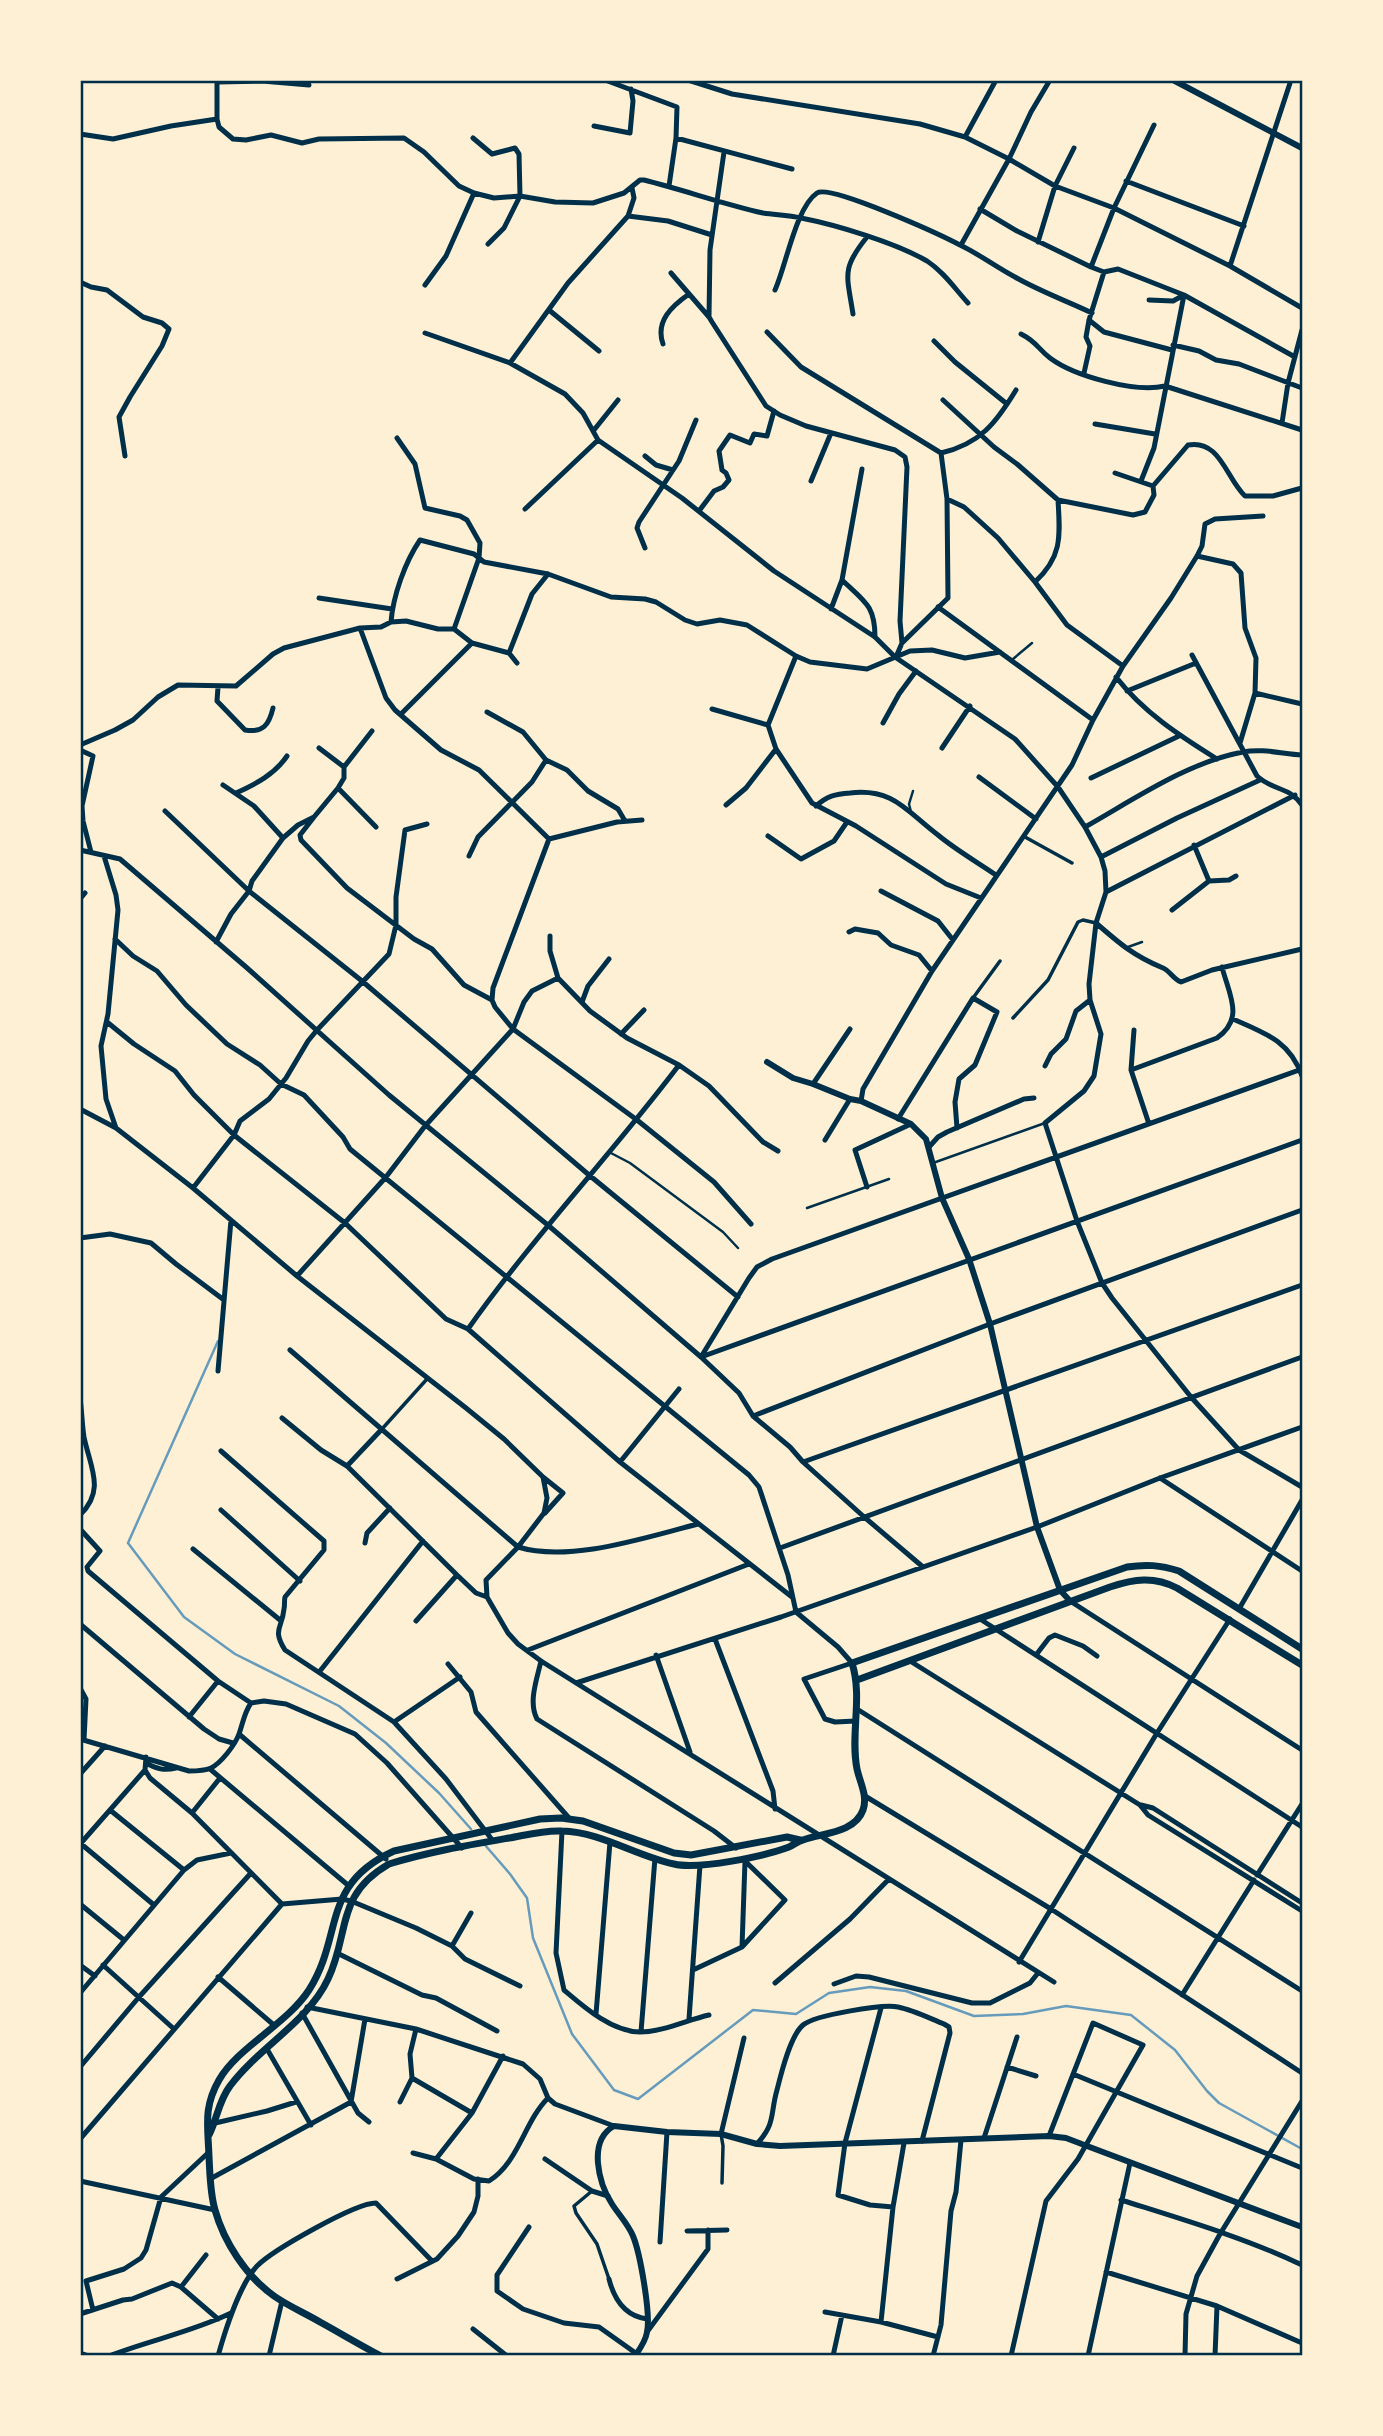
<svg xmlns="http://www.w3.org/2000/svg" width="1383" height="2436" font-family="Poppins,sans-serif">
<rect width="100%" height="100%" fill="#fdf0d5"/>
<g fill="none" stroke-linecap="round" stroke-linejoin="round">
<path stroke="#669bbc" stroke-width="2.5" d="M218 1341 128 1543 184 1617 235 1654 339 1706 386 1743 439 1793 471 1829
M485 1845 510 1874 527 1898 533 1938 572 2034 614 2090 638 2099 753 2010 796 2014 829 1993 870 1987 906 1991 974 2016 1023 2014 1066 2006 1131 2015 1175 2050 1207 2091 1219 2103 1302 2149"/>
<path stroke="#003049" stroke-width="2.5" d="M1013 659 1032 643
M911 812 909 804 913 791
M1128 947 1142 942
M609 1152 630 1163 723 1232 738 1248
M933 1163 1045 1123
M807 1208 889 1179"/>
<path stroke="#003049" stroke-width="3.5" d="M1025 837 1072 863
M973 998 1000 961
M1013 1018 1048 980 1078 922 1083 920 1096 923
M382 1429 427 1379
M721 2134 723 2146 722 2183
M592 2191 574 2206 576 2213 597 2244 609 2279"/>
<path stroke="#003049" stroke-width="5" d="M217 80V119L219 127 233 139 246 140 271 135 302 143 319 139 404 138 424 152 459 186 474 193 494 198 520 196 555 202 593 203 624 193 640 180H644C684 190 723 204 763 213 776 215 788 215 801 218 837 225 896 243 927 261 944 272 955 289 968 303
M605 80 677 107 676 138 669 186
M688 80 732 94 920 124 965 137 1009 159 1055 186 1114 208 1230 266 1302 308
M217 82 262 81 309 85
M594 126 630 133 633 101 631 89
M80 134 113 139 171 126 217 119
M965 137 996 80
M473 138 492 154 515 148 519 154 520 196 504 228 488 244
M676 138 792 169
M724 152 710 250 709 317 712 322 766 406 780 415 806 426 895 450 905 457 907 467 900 621 902 643
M1126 181 1244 226
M980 209 1017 231 1091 267 1104 272 1118 269 1184 295 1295 357
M628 216 668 221 712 235
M1038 242 1055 186 1074 148
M961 245 1009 159 1031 112 1050 80
M1230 266 1291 80
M1091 267 1114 208 1154 125
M671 273 709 317
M80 282 91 287 107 290 143 317 162 323 169 329 162 346 130 397 119 417 125 456
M425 285 446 256 474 193
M775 290C786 266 796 207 817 193 830 184 941 235 960 245 979 254 996 267 1015 277 1039 291 1067 301 1092 313
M1149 300 1173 301 1184 295
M549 310 599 351
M853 314C847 275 841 269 867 237
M1089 320 1104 332 1172 350
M767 332 801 367 941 453
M425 333 510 363 565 394 583 413 598 440 682 498 774 571 875 637 895 657 1015 739 1058 787 1085 827 1101 857 1105 871 1106 892 1096 923 1089 984 1090 1000 1101 1034 1094 1076 1084 1091 1045 1123 1077 1221 1102 1283 1112 1298 1191 1397 1239 1450 1302 1487
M1021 334C1037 342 1037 348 1050 358 1074 376 1135 393 1165 386L1302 430
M934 341 955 362 1007 404
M663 344C655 321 672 306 689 294
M1173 345 1199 351 1216 360 1239 364 1302 388
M510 363 568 283 628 216 634 198 632 188
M1084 373 1090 346 1086 337 1089 320 1104 272
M943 400 994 447 1017 464 1058 500 1133 515 1145 512 1154 495 1153 486 1188 445C1220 439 1226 478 1245 496H1273L1302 488
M1282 423 1288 383 1302 330
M1095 424 1155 434
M594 430 618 400
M397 438 415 464 425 508 460 516 467 520 480 543 479 558 454 629 472 643 509 653 517 663
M941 453C980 444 996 423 1016 390
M645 456 656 465 673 470
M1115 473 1153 486
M811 481 831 433
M1141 481 1154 448 1184 295
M947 499 964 507 998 538 1035 582 1067 625 1123 666
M525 509 598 440
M699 511 714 491 723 487 729 480 726 473 722 470 719 451 730 435 750 443 754 434 767 436 774 411
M645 548 637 528 639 522 679 461 696 420
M1197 556 1233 564 1241 573 1245 628 1256 658 1255 693 1240 743
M842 580C864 601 875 605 875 637
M1035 582C1063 556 1060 535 1058 500
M319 598 392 609
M938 607 1093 720
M831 609 842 580 862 469
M391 622C393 596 405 562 420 540L474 554 484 562 548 574 611 597 645 599 656 602 685 620 697 624 720 620 747 625 796 656 810 662 867 669 910 651 932 650 965 658 1000 652
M360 628 386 698 395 710 441 750 479 770 549 839
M509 653 532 594 548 574
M1192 655 1257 776C1273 791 1289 786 1302 805
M896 657 902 643 948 598 947 499 941 453
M1116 677C1143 712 1180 736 1217 759
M218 687 217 701 245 730C263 733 269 725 273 708
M1127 691 1196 663
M1255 693 1302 704
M712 709 768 725
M487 712 523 732 546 760 567 770 588 791 618 809 625 821
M401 714 472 643
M883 723 899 694 916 671
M768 725 796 656
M80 745 115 730 133 720 158 697 178 685 236 686 273 654 284 648 360 628 381 627 391 622 406 621 438 629H454
M319 748 344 767
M942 748 970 706
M776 749 812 803 856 826 946 884 981 898
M80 750 93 756 82 806 83 821 91 852
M344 767 372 731
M979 777 1036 819
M1091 778 1179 736
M223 785 254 806 283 838
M338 788 376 827
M236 793C256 784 275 774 287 756
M726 805 746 788 776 749 768 725
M816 806C827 796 835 794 850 793 894 788 906 811 938 835 956 850 977 862 996 875
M165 811 249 891 362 981 589 1175 738 1297
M314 817 300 835 301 840 347 888 414 939 432 949 464 985 492 1000
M1085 827C1133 800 1188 762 1243 752 1262 748 1283 754 1302 755
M768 836 801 859 834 841 847 822
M549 839 493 988 492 1000 495 1007 513 1029 637 1120 714 1182 751 1224
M549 839 617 822 642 820
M1194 845 1209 881
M80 850 120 859 246 967 389 1095 549 1226 701 1357 739 1393 753 1416 790 1447 803 1462 863 1516 923 1567
M104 856 116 895 118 910 108 1014 101 1046 106 1099 116 1128 193 1188 297 1276 466 1408 504 1439 543 1477 547 1498 544 1513 518 1547 486 1580 487 1597
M469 856 478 837 532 782 546 760
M1101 857 1177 818 1260 780
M881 891 938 921 953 940
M1106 892 1295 795
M80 899 85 893
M1172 910 1209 881 1229 880 1236 876
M1096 923C1120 944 1134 956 1163 968 1170 971 1173 979 1181 982L1212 970 1302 949
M849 932 855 929 878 933 891 945 919 955 932 971
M550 936V951L558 978
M115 939 133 956 157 971 186 1005 227 1044 260 1065 281 1084 304 1095 343 1137 350 1149 749 1475 759 1487 788 1575 796 1612 838 1647 852 1663 804 1679 825 1719 835 1722 856 1721
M216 942 231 914 249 891 252 881 283 838 298 825 314 817 338 788 344 778V767
M558 978 590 1011 627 1038 679 1065 709 1086 763 1142 778 1151
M582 1002 588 986 609 959
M1233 1019C1265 1033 1290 1041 1302 1076
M107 1022 134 1044 175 1071 194 1095 234 1135 345 1223 446 1319 468 1329 620 1462 792 1597
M1134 1030 1131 1070 1149 1124
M621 1034 644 1010
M1045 1066 1051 1054 1066 1039 1076 1011 1090 1000
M1131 1070 1217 1038C1245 1018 1229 995 1222 967
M813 1084 850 1029
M861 1101 863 1089 932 971 1072 765 1093 720 1123 666 1171 598 1197 556 1202 546 1205 524 1215 519 1263 516
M80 1109 116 1128
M898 1119 973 998 997 1012 975 1065 959 1079 955 1102 957 1128
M825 1140 850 1099
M929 1147 938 1137 947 1132 1024 1099 1034 1098
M867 1187 855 1150 911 1124
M193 1188 234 1135 240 1121 269 1099 286 1078 308 1041 317 1030 389 954 396 925V897L405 830 427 824
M80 1238 110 1234 151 1243 176 1264 224 1300
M297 1276 386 1177 425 1126 513 1029 524 1002 532 991 558 978
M468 1329C533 1237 611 1155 679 1065
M290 1350 518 1547C570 1563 646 1537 698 1524
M701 1357 749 1278 757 1267 772 1259 1302 1069
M701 1357 1302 1140
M218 1371 231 1220
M80 1399C82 1411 82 1425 84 1437 90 1467 106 1490 80 1515
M753 1416 990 1324 1302 1210
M282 1418 321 1450 347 1466 457 1575 476 1593 487 1597 508 1633 518 1644 541 1661 1054 1982
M221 1451 324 1541V1550L285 1597C284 1601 285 1605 284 1609 282 1629 272 1629 285 1650L394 1722 446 1779 493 1841
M620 1462 679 1389
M803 1462 1302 1285
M347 1466 382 1429
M543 1477 563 1493 545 1513
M1160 1478 1302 1571
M221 1510 300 1581
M80 1529 100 1551 87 1567 88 1571 218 1681 251 1703
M365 1543 367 1533 390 1508
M780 1548 1302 1357
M193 1549 280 1620
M1070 1601 1302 1750
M1239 1609 1302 1500
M980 1619 1302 1827
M416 1621 457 1575
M80 1624 204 1729 219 1739 233 1743
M715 1639 773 1791 775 1809
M528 1650 749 1564
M656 1655 690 1752
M1036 1655 1049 1638 1055 1635 1083 1646 1097 1656
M541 1661C537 1679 528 1702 537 1719L714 1831 736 1848
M910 1661 1140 1805 1148 1815 1302 1911
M448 1664 471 1692 476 1712 569 1818
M320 1671 423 1541
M576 1683 781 1617 1037 1527 1160 1478 1302 1427
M80 1688 86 1699 84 1740
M857 1709 1302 1991
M189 1717 218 1681
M394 1722 460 1677
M239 1734 386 1859
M80 1739 189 1771C196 1771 204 1771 211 1768 221 1763 235 1745 239 1734 243 1723 244 1713 251 1703L264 1701 286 1704 355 1734 387 1763 462 1848
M146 1763C157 1769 164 1771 176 1768
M210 1769 349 1886
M145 1770 150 1778 192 1813 282 1904 342 1899 351 1901 416 1928 452 1946 465 1959 520 1986
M80 1774 105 1746
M865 1796 1051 1909 1302 2073
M1141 1805 1153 1808 1302 1903
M110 1810 184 1870
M192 1813 220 1778
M562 1831 556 1953 564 1990C584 2007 612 2032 640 2032 662 2032 687 2020 709 2015
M80 1843 154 1905
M81 1843 145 1770 146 1757
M1257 1875 1302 1804
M80 1904 124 1940
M452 1946 471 1913
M742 1947 745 1861
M337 1953 422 1995 436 1998 497 2031
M1019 1962 1157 1733 1230 1619
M80 1965 95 1976
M103 1965 174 2029
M693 1970 742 1947 785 1900 745 1861
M218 1977 275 2026
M775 1983 850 1919 889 1879
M834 1984 856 1976 869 1977 972 2003H990L1030 1983 1038 1973
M80 1993 184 1870 197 1860 231 1853
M1182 1995 1254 1880
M307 2007 416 2029 523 2064 540 2079 548 2098 555 2104 614 2126
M881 2008 845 2143 838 2195 870 2205 893 2207
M302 2013 358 2113 369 2122
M596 2014 610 1842
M689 2019 700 1865
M641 2032 655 1858
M267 2049 311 2125
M80 2067 139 1997 251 1873
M1007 2067 1036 2076
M1073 2074 1302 2168
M412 2078 472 2113
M412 2078 410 2054 416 2029
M400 2102 412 2078
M211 2124 267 2111 296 2102
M721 2134 744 2038
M984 2138 1017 2037
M80 2139 282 1904
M757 2144C776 2123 770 2114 777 2090 781 2074 790 2036 803 2025 815 2015 882 2004 898 2007 913 2010 929 2018 944 2024L949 2027 950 2033 922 2141
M413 2153 436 2159 474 2179 489 2181C519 2162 524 2122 548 2098
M436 2159 472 2113 503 2056
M545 2159 592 2191 608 2196
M210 2179 351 2102 365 2019
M80 2181 215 2210
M1121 2200C1181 2219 1246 2238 1302 2265
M529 2227 497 2275V2291L523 2309 564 2323 599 2327 637 2354
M687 2231 727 2230
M660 2242 667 2132
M1106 2272 1217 2306 1302 2343
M397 2279 437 2259 458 2236 474 2212 478 2196V2179
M609 2279C614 2299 625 2316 647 2319
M181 2287 206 2255
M93 2310 86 2281 124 2269 141 2258 146 2250 161 2197 209 2152
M825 2312 881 2322 938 2337
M80 2314 123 2300 132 2299 172 2283 181 2287 218 2319
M881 2322 893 2207 904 2143
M473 2329 507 2356
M647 2332 708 2249V2230
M80 2353 89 2356
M109 2356C150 2340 192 2332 231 2313
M218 2356C225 2331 240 2284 257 2266 273 2250 355 2203 376 2203L432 2261
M269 2356 282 2301
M833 2356 842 2315
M933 2356 941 2325 951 2211 956 2192 961 2140
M1011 2356 1046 2201 1078 2159 1143 2045 1093 2023 1049 2136
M1088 2356 1130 2163
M1185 2356 1186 2314 1197 2276 1220 2234 1302 2101
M1215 2356 1217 2306"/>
<path stroke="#003049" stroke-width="6" d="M1173 80 1302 148
M767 1062 793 1078 813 1084 850 1099 861 1101 911 1124 926 1139 942 1198 969 1259 990 1324 1037 1527 1060 1590 1070 1601
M635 2356C640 2349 646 2340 647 2332 651 2314 640 2253 633 2236 628 2224 619 2215 612 2204 599 2184 587 2141 614 2126L667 2132 721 2134 757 2144 780 2146 1049 2136 1066 2138 1087 2146 1302 2227"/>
<path stroke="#003049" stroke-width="7" d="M857 1680 1110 1587C1134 1579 1154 1576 1177 1588L1302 1665
M209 2135C217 2119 219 2100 230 2086 258 2048 308 2022 328 1979 350 1933 335 1895 389 1864 428 1852 469 1845 509 1838 526 1835 544 1830 562 1831 601 1832 636 1856 674 1864 699 1870 765 1856 789 1847 794 1845 798 1841 803 1840 822 1833 855 1833 863 1810 868 1796 860 1783 857 1769 850 1734 863 1698 852 1663L1127 1567C1146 1564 1160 1565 1179 1571L1302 1649
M381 2356C360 2345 340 2333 320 2322 305 2313 288 2306 274 2296 246 2276 224 2242 215 2210 210 2193 210 2174 209 2157 208 2126 203 2108 219 2080 238 2047 287 2024 309 1990 344 1935 320 1885 394 1851L540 1819 561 1818 583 1821 674 1853 691 1855 787 1837 800 1840"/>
</g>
<rect width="1383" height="2436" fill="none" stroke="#fdf0d5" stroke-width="164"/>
<rect x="82" y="82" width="1219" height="2272" fill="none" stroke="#003049" stroke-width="2.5"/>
</svg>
